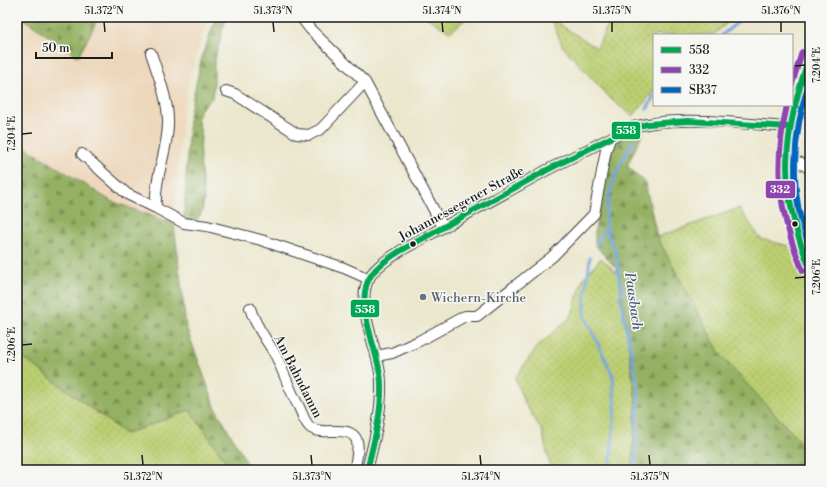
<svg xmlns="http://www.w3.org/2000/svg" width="827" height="487" font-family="'Libre Bodoni',serif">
<defs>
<pattern id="grass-dots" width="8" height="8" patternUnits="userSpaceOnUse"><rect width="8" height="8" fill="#bbce71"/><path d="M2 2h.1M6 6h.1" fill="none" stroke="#a0b061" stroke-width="1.8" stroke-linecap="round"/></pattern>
<pattern id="forest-firs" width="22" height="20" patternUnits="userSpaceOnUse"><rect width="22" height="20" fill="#94b163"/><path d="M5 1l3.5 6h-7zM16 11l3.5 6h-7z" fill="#788f51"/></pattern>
</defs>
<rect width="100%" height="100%" fill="#f6f6f2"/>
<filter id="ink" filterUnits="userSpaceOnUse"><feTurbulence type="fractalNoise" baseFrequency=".025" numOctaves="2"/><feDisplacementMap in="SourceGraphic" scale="8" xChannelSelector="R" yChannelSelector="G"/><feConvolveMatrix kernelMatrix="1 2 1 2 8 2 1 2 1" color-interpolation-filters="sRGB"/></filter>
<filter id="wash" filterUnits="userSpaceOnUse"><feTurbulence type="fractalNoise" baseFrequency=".012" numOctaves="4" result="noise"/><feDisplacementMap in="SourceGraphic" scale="16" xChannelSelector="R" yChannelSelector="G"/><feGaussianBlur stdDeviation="0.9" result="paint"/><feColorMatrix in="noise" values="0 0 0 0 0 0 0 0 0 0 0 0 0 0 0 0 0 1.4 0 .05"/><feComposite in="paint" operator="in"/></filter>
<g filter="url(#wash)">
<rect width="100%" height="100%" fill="#ebe7cd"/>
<path fill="#edd7bb" d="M17 17H21L77 57 99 17H208L192 69 182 116 174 224 112 201 17 141Z"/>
<path fill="url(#grass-dots)" stroke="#6c7546" d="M426 17H468L450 32Z
M611 17H734L713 35H654V91L633 116 613 101 563 47 551 19 597 48Z
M739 208 761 239 793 247 810 283V452L722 357 657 237Z
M601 258 617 273 620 283 636 402 632 470H551L542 431 524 402 515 378 537 347 571 317 583 279Z
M17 353 126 434 190 410 232 470H17Z"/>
<path fill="url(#forest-firs)" stroke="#586640" d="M21 17H99L78 57Z
M216 17H226L214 63V84L212 98 200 110 197 118 201 133 200 159 204 200 202 212 195 223 184 221 189 116 201 61Z
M636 128 643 132 627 166 645 182 657 237 722 357 810 452V470H632L636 402 620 283 616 268 595 245V229L613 144Z
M17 142 111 201 174 224 186 327 216 409 251 470H232L190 410 126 434 17 353Z"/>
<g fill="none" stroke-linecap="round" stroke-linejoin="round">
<path stroke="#73a5df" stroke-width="3" d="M722 35 744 17
M647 109 654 96
M634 141C618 165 605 195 606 225 607 235 613 245 616 254 618 262 618 271 619 279 621 285 625 290 620 296L622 308 639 391 635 470
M596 244 606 227
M590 258 585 297V316L613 376 615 408 610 470"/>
</g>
</g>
<g filter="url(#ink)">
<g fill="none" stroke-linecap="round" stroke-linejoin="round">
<defs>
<path id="minor" d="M301 17 310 29 365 82 443 227
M151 53C158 75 169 101 168 125 167 154 154 177 156 208L184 223 207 226 261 240 344 268 369 279
M226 91 235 94 297 134 309 135 321 129 365 82
M82 154 127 194 156 208
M786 160 801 163 810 169
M250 308C255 326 267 340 276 356 284 373 290 391 299 407 302 413 305 424 311 428 323 436 345 425 355 437 361 445 355 461 355 470
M376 356 392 353 419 341 465 316H477L553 256 594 214 606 150 610 139
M367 470C374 442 382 412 381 382 380 352 355 308 368 280 374 267 389 259 400 251L547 170 630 128C676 114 741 124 789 127"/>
<path id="major" d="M810 54C784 128 774 194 810 268"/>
</defs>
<use href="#minor" stroke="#3b3a37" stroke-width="12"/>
<use href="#major" stroke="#3b3a37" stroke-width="14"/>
<use href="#minor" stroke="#fff" stroke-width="10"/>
<use href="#major" stroke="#f9bc8a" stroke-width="13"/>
<defs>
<path id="bus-1" d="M810 54C783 136 776 187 810 268
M367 470C374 442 382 413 381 383 380 351 351 302 372 274 379 264 390 258 400 251L547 170 630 128 648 124 688 121 789 127"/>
<path id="bus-2" d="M792 84 802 52
M787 105C773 167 778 213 803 271"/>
<path id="bus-3" d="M810 80C792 134 788 194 810 247"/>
</defs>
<use href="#bus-1" stroke="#f6f6f2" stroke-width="9"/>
<use href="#bus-2" stroke="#f6f6f2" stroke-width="9"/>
<use href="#bus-3" stroke="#f6f6f2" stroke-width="9"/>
<use href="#bus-1" stroke="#00a651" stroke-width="6"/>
<use href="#bus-2" stroke="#8e44ad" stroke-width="6"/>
<use href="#bus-3" stroke="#0065bd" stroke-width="6"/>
</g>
</g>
<path fill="none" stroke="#1c1c1c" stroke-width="1.5" d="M104 22 105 32M273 22 274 32M442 22 443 32M612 22V32M781 22V32M795 66 805 65M22 134 32 133M795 278 805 277M22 345 32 344M142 455 143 465M311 455 312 465M480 455 481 465M649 455 650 465"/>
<g fill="#1c1c1c" stroke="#f6f6f2" stroke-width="1.5">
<circle cx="795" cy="224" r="3.5"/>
<circle cx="413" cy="244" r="3.5"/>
</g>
<circle fill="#6b7280" stroke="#f6f6f2" stroke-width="1.5" cx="423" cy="297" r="4"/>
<g text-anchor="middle" stroke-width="3" stroke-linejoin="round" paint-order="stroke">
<g font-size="13" fill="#1c1c1c" stroke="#f6f6f2">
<text transform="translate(461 203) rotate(-29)" y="5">Johannessegener Straße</text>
<text transform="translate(299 376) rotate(63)" y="5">Am Bahndamm</text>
</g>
<g font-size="13" fill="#5b616d" stroke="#f6f6f2" text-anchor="start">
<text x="431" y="302">Wichern-Kirche</text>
</g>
<g font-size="14" font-style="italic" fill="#435a74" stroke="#f6f6f2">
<text transform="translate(634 301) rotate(82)" y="5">Paasbach</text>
</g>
</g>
<g stroke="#f6f6f2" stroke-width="1.5">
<rect x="611" y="121" width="30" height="19" rx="4" fill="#00a651"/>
<rect x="765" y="180" width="31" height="19" rx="4" fill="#8e44ad"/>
<rect x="350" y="299" width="30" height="19" rx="4" fill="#00a651"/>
</g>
<g font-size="11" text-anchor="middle" font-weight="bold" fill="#fff">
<text x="626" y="134">558</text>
<text x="780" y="193">332</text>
<text x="365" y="313">558</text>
</g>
<rect width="827" height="487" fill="none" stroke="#f6f6f2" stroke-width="44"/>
<rect x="653" y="34" width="140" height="72" fill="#f6f6f2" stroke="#9f9f9c"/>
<rect x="661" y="47" width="20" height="6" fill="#00a651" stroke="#9f9f9c"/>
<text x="689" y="54" font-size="12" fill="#1c1c1c">558</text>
<rect x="661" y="67" width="20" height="6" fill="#8e44ad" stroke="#9f9f9c"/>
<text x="689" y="74" font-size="12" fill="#1c1c1c">332</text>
<rect x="661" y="87" width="20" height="6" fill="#0065bd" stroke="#9f9f9c"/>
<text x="689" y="94" font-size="12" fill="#1c1c1c">SB37</text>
<path d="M36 52v6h76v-6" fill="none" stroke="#1c1c1c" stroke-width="2"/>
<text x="42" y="52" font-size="12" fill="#1c1c1c" stroke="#f6f6f2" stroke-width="3" paint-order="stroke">50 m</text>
<rect x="22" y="22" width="783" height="443" fill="none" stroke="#1c1c1c" stroke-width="1.5"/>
<g font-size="10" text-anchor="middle" fill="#1c1c1c">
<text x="104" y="14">51.372°N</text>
<text x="273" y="14">51.373°N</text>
<text x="442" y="14">51.374°N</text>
<text x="612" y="14">51.375°N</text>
<text x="781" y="14">51.376°N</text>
<text transform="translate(816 65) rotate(-90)" y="4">7.204°E</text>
<text transform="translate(11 134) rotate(-90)" y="4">7.204°E</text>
<text transform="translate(816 277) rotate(-90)" y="4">7.206°E</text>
<text transform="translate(11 345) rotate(-90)" y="4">7.206°E</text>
<text x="143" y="480">51.372°N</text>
<text x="312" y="480">51.373°N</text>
<text x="481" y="480">51.374°N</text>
<text x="650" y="480">51.375°N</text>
</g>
</svg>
